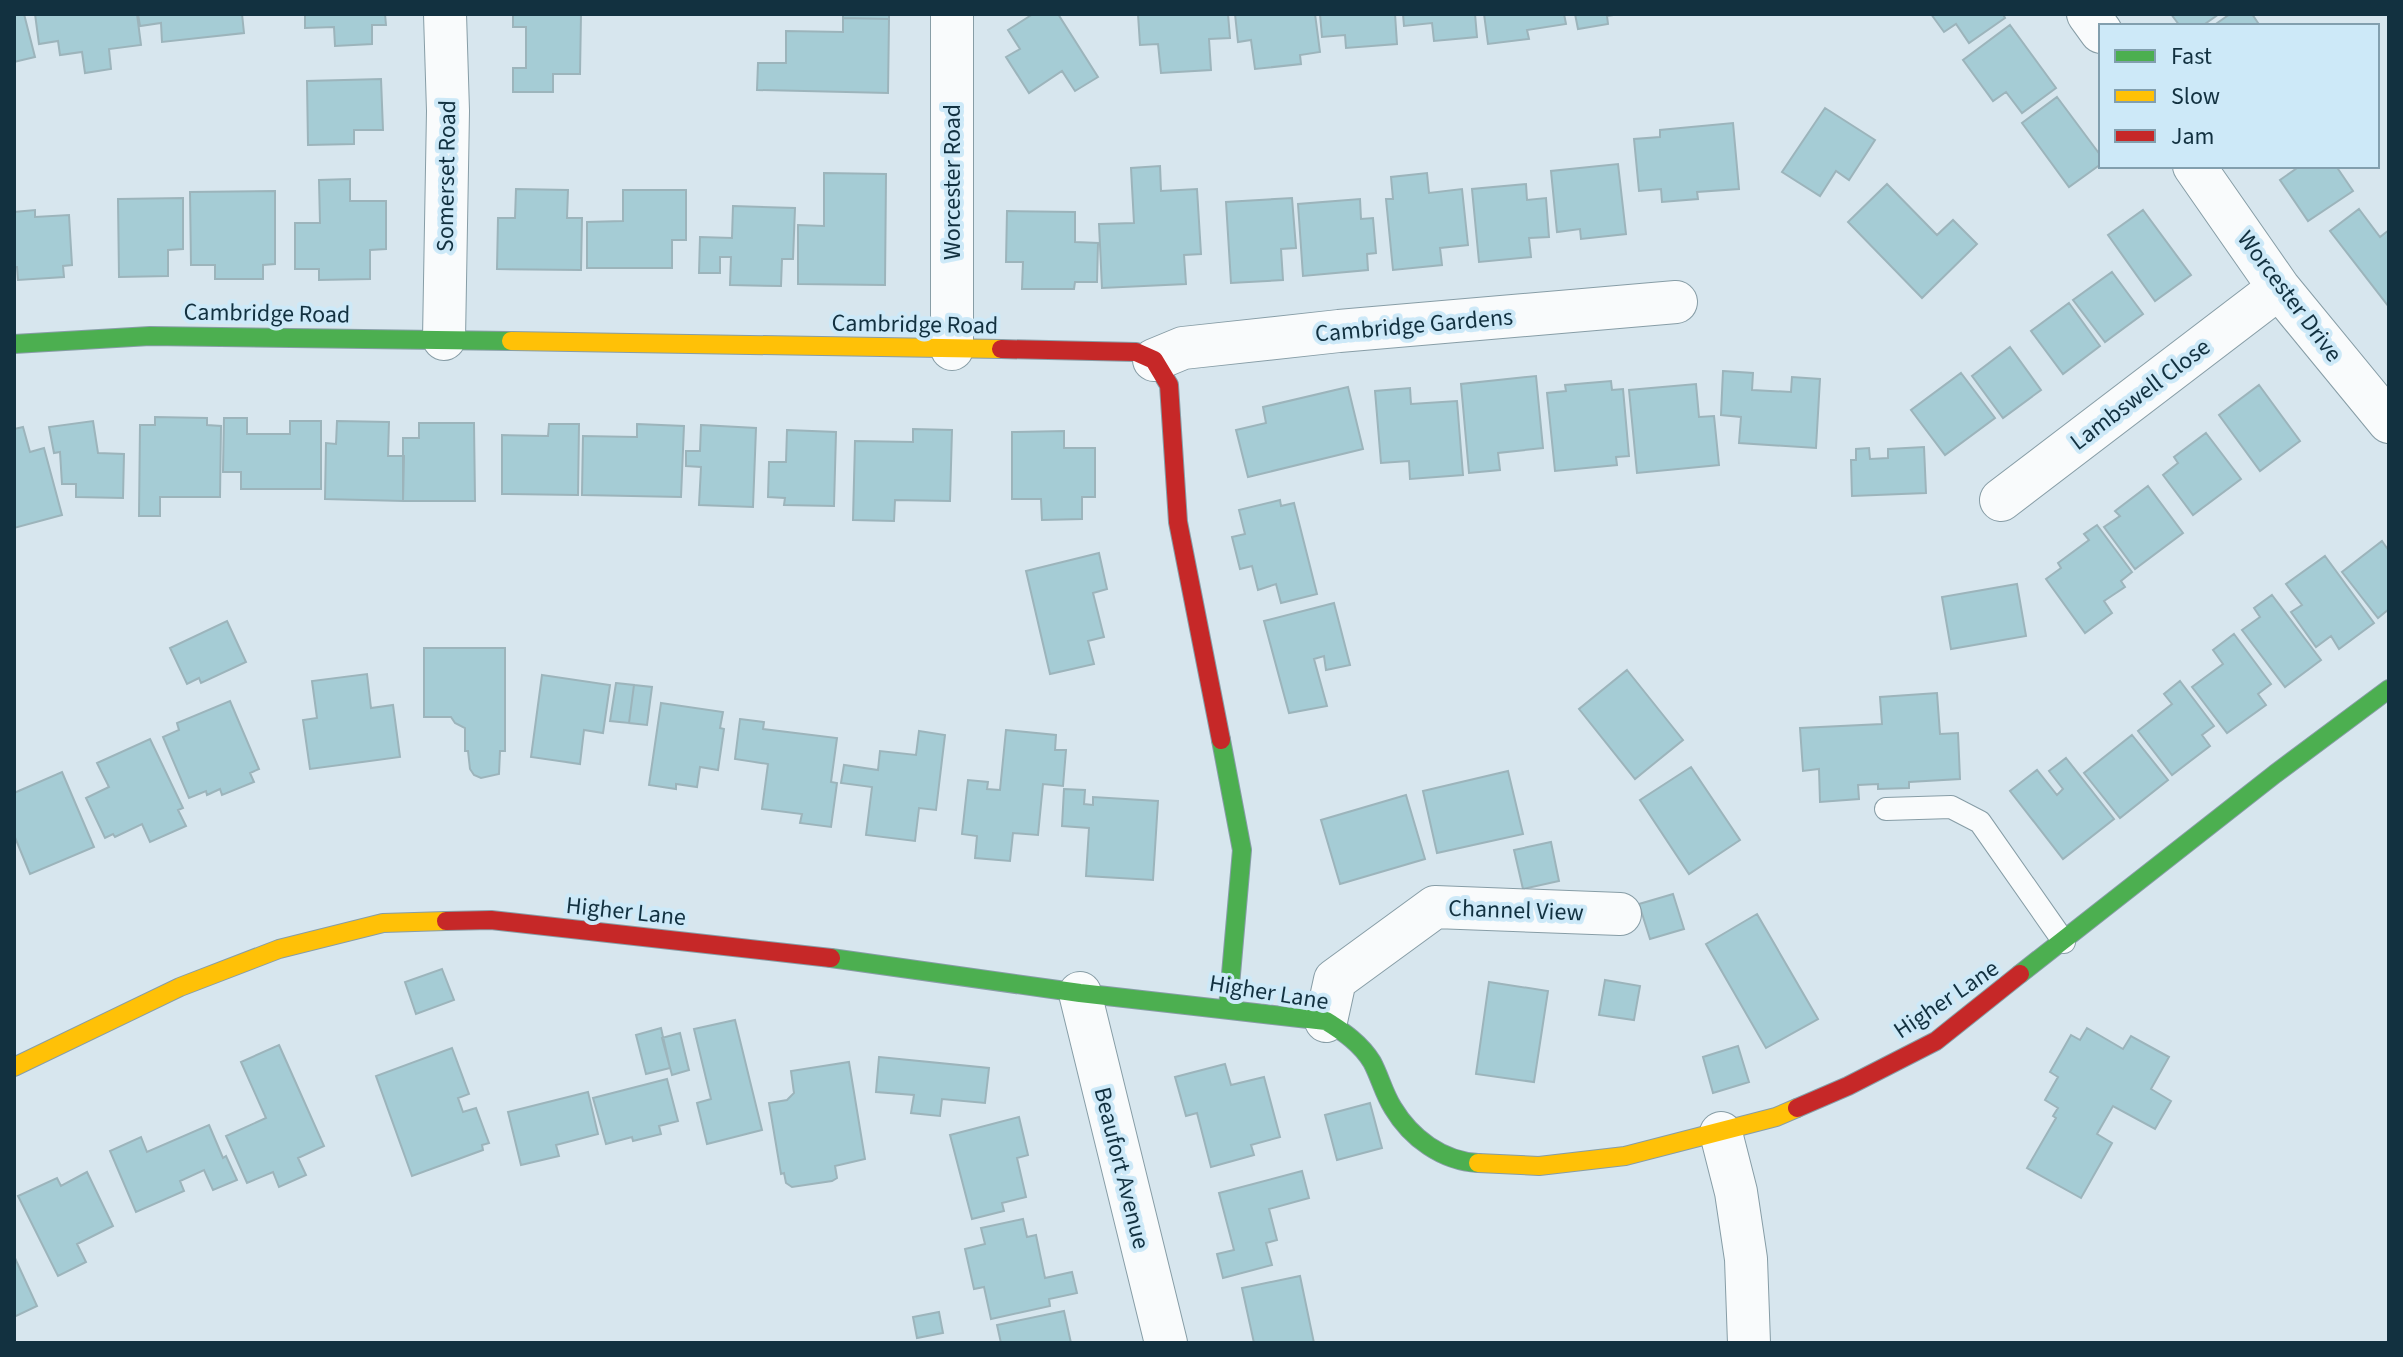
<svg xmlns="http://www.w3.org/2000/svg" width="2403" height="1357" font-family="'Source Sans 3',sans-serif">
<rect width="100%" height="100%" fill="#d7e6ee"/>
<path fill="#a5ccd5" stroke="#9cb4bb" stroke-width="2" d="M14 14H24L35 57 14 62Z
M35 14H137L141 45 109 49 111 69 85 73 82 52 60 55 58 41 39 44Z
M138 14H242L244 33 162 42 161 23 140 26Z
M305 14H385L386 25H372V44L335 46 334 27 305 28Z
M513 14H581L580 74H553V92H513V68H526V27H513Z
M843 14H889V19L843 18Z
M1033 14H1058L1098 77 1075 91 1062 71 1029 93 1006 57 1020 49 1008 30Z
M1138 14H1228L1230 38 1209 39 1211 70 1161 73 1158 44 1140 45Z
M1235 14H1315L1320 52 1300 55 1301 64 1255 69 1251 40 1238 42Z
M1320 14H1395L1397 44 1346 48 1345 35 1322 37Z
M1403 14H1475L1477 37 1434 41 1432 23 1404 26Z
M1484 14H1564L1566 24 1527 30 1529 39 1488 44Z
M1575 14H1620L1607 16 1608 24 1578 29Z
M1931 14H2003L2005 18 1969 43 1956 24 1944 32Z
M2171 14H2219L2202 26H2180Z
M2230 14H2252L2260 26H2213Z
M843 18 889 19 888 93 757 90 758 63H786V31L843 32Z
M2010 25 2056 88 2022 113 2006 92 1993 101 1963 60Z
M381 79 383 130H354V144L308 145 307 81Z
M2057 97 2101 156V164L2069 187 2022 123Z
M1825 108 1875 140 1849 180 1836 171 1820 196 1782 172Z
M1733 123 1739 189 1697 192 1698 199 1662 202 1661 189 1639 191 1634 139 1660 137V130Z
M1618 164 1626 234 1581 239 1580 229 1557 232 1551 171Z
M1160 166 1161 191 1197 189 1201 254 1184 255 1186 284 1102 288 1099 224 1134 223 1131 168Z
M2300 166H2336L2353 191 2308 221 2280 180Z
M824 173 886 174 885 285 798 284V225L824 226Z
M1427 173 1429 193 1462 189 1468 245 1440 248 1442 265 1393 270 1386 199H1393L1391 177Z
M350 179V201H386V249L370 250V279L319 280V269H295V223H320L319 180Z
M1526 184 1527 200 1546 198 1549 237 1529 238 1531 257 1479 262 1472 189Z
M1887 184 1937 235 1953 220 1977 244 1922 298 1848 222Z
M516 189 568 190 567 218H582L581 270 497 269 498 218H515Z
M623 190H686V240H672V268H587V222L623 221Z
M275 191V264L263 265V279H215V265H191L190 192Z
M183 198V249L168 250V276L119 277 118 199Z
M1292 198 1296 248 1281 249 1283 280 1231 283 1226 202Z
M1360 199 1361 219 1373 218 1376 253 1367 254 1368 270 1303 276 1298 204Z
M733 206 795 208 793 259H782L781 286 730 285 731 257H720V273H699L700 237 732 238Z
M2359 209 2380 237 2389 230V307L2330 231Z
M35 210V217L69 215 72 265 63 266 64 277 18 280 17 267H14V212Z
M2143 210 2191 275 2155 301 2108 235Z
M1007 211 1075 212V242L1098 243 1097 282H1075L1074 289H1022L1023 262H1006Z
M2112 272 2143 314 2105 342 2073 300Z
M2069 303 2100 346 2063 374 2031 331Z
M2010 347 2041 390 2003 418 1972 376Z
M1723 371 1753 373 1752 390 1791 392 1792 377 1820 379 1816 448 1739 443 1741 417 1721 415Z
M1961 373 1995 418 1945 455 1911 410Z
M1536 376 1543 448 1498 453 1500 470 1469 473 1461 384Z
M1611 381 1612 390 1623 389 1629 456 1616 457 1617 465 1555 471 1547 393 1566 391 1565 385Z
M1696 384 1699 417 1714 416 1719 465 1637 473 1629 390Z
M2259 385 2300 441 2260 471 2219 415Z
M1348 387 1363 449 1248 477 1236 430 1266 423 1263 407Z
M1410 388 1411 404 1457 401 1463 475 1410 479 1409 461 1381 463 1375 391Z
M155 417 207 418V425L221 426 220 497H160V516H139L140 425H155Z
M224 418H247V434H290V421H321V489H241V472H223Z
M93 421 98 453 124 454 123 498 76 497V484H62L60 452 54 453 49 427Z
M337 421 389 422 388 456H404L403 501 325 499 326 443 336 444Z
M419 423H474L475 501H403V438H419Z
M549 424H579L578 495 502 494V435L548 436Z
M637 424 684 426 681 497 582 495 583 436 637 437Z
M701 425 756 428 753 507 699 505 701 467 686 466V451H700Z
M23 427 30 452 44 448 62 515 14 528V429Z
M913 429 952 430 950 501 895 500 894 521 853 520 855 441 913 442Z
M787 430 836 432 834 506 784 505 785 498 768 497 769 462H786Z
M1064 431V448H1095V497H1082V519L1042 520 1041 499H1012V432Z
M2206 433 2241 479 2193 515 2163 475 2178 463 2174 457Z
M1924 447 1926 493 1852 496 1851 460H1856V449L1869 448 1870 459 1888 458V449Z
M2148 486 2183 533 2135 569 2104 527 2120 516 2115 511Z
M1280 500 1281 506 1294 503 1317 594 1281 603 1276 584 1258 590 1252 566 1240 569 1232 537 1245 534 1239 510Z
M2097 525 2132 572 2121 581 2125 587 2104 601 2112 613 2085 633 2046 579 2061 568 2058 563 2089 540 2084 534Z
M2382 541 2389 551V609L2378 618 2342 572Z
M1099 553 1107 589 1093 593 1104 637 1088 641 1094 664 1050 674 1026 571Z
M2325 556 2374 623 2339 649 2331 636 2316 647 2291 612 2302 605 2286 584Z
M2017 584 2026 636 1951 649 1942 597Z
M2272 595 2321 660 2285 687 2242 630 2260 617 2254 608Z
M1334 603 1350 665 1326 670 1324 656 1314 659 1327 706 1289 713 1264 621Z
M227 621 246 662 201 683 199 678 187 684 170 648Z
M2234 634 2271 684 2258 694 2266 705 2227 733 2192 687 2223 664 2213 650Z
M424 648H505V751H500L499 774 481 778 474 775 470 769 468 751H465V728L455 723 451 717H424Z
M1627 670 1683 740 1635 779 1579 709Z
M367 674 371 708 393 705 400 757 310 769 303 720 317 718 312 681Z
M542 675 610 685 603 733 584 730 580 764 531 757Z
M2180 681 2214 726 2202 735 2210 746 2172 775 2138 731 2172 704 2164 694Z
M616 683 634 685 629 723 610 721Z
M634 685 652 687 647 725 629 723Z
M1937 693 1940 734 1958 733 1960 779 1909 782V788L1878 789V784L1858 785 1859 799 1820 802 1819 769 1803 771 1800 728 1882 724 1880 697Z
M230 701 259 769 250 773 254 782 222 795 220 789 207 795 206 791 189 798 163 737 179 730 177 723Z
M661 703 723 712 720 728 724 729 718 770 700 767 697 787 676 784V789L649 785Z
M740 719 764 722 763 729 837 738 831 782 837 783 831 827 800 823 802 814 762 809 768 764 735 759Z
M1006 730 1056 735 1055 750H1066L1063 786 1043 784 1038 835 1013 833 1010 861 975 858 977 836 962 834 968 780 988 782 987 789 1000 790Z
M919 731 945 735 936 810 919 808 915 841 866 835 872 787 841 783 844 765 878 770 880 751 916 755Z
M2132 735 2168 780 2120 818 2084 773Z
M150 739 183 808 178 810 186 826 150 842 142 824 115 837 113 834 105 838 86 798 109 787 97 763Z
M2066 758 2114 819 2063 859 2010 791 2037 770 2057 795 2063 789 2049 771Z
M1691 767 1740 840 1689 874 1640 800Z
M1508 771 1523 834 1437 853 1423 791Z
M62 772 94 847 30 874 14 835V793Z
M1064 789 1085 790 1084 804 1093 805V797L1158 801 1153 880 1086 876 1089 828 1062 826Z
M1406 795 1425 859 1340 884 1321 820Z
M1551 842 1559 881 1523 889 1514 850Z
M1673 894 1684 929 1650 939 1639 904Z
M1757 914 1818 1019 1766 1048 1706 944Z
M442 969 454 1000 416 1014 405 982Z
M1605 980 1640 986 1634 1020 1599 1015Z
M1489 982 1548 991 1534 1082 1476 1074Z
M735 1020 762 1130 707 1144 697 1103 711 1099 694 1029Z
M661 1028 670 1068 646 1074 636 1035Z
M2087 1028 2123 1049 2131 1036 2169 1057 2151 1089 2171 1101 2155 1129 2113 1106 2097 1134 2112 1143 2081 1198 2027 1168 2056 1118 2053 1116 2058 1108 2045 1100 2058 1077 2050 1072 2071 1035 2080 1040Z
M680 1033 689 1070 672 1075 662 1038Z
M279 1045 324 1146 298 1158 306 1175 279 1187 273 1172 247 1183 226 1136 266 1118 241 1062Z
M1738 1046 1749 1082 1713 1093 1703 1057Z
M452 1048 469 1094 458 1098 463 1112 476 1108 489 1143 482 1145 483 1150 412 1176 376 1076Z
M879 1057 989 1068 985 1103 942 1099 940 1116 911 1113 914 1095 876 1092Z
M849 1062 865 1159 835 1166 837 1178 832 1181 792 1187 786 1183 784 1173 781 1174 769 1103 787 1100 794 1093 791 1071Z
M1225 1064 1231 1085 1264 1077 1280 1137 1251 1145 1254 1155 1211 1167 1197 1113 1186 1116 1175 1077Z
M667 1079 678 1121 659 1126 661 1134 633 1141 632 1137 606 1144 593 1098Z
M588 1092 598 1134 556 1145 559 1156 521 1165 508 1112Z
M1370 1103 1382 1148 1337 1160 1325 1115Z
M1019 1117 1028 1155 1017 1158 1026 1197 1002 1203 1004 1211 972 1219 950 1135Z
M209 1125 223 1158 226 1156 237 1180 213 1190 204 1170 180 1181 184 1191 136 1212 110 1151 141 1137 147 1152Z
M1302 1171 1309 1198 1269 1209 1277 1240 1266 1243 1272 1265 1223 1278 1217 1254 1234 1250 1219 1193Z
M87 1172 113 1226 77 1244 86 1262 58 1276 18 1196 57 1178 61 1186Z
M1023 1219 1027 1237 1036 1235 1045 1278 1072 1272 1077 1293 1049 1299 1050 1306 991 1319 984 1287 974 1289 965 1249 985 1244 981 1228Z
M14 1256 37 1306 14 1317Z
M1300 1276 1314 1343H1254L1242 1288Z
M1064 1311 1071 1343H1001L997 1325Z
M939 1312 943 1333 917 1338 913 1317Z"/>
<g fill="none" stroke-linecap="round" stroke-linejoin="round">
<defs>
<path id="lane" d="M1886 809 1951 807 1980 822 2064 942"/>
<path id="street" d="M2088 14 2101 32
M2194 166 2279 288 2389 422
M444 339 448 111 445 14
M952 349V14
M1154 360 1183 348 1339 331 1676 302
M2001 500 2279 288
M1080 993 1166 1343
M1326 1021 1335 980 1435 907 1620 914
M1721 1133 1736 1192 1746 1259 1749 1343"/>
<path id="fast" d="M14 344 150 336 511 341
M1221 740 1242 850 1228 1008
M831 958 1080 993 1326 1021C1344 1032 1361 1044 1372 1062 1380 1077 1384 1094 1393 1108 1411 1138 1442 1161 1478 1163
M2020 974 2275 774 2389 689"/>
<path id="slow" d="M511 341 1001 349
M14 1067 180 987 279 949 383 923 446 921
M1478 1163 1539 1166 1625 1156 1776 1117 1797 1108"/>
<path id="jam" d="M1001 349 1136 352 1154 360 1169 385 1178 522 1221 740
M446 921 491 920 831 958
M1797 1108 1848 1086 1936 1041 2020 974"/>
</defs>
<use href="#lane" stroke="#879da6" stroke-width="24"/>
<use href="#street" stroke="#879da6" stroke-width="44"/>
<use href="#fast" stroke="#879da6" stroke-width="20"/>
<use href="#slow" stroke="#879da6" stroke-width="20"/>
<use href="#jam" stroke="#879da6" stroke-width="20"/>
<use href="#lane" stroke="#f9fbfc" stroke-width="22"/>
<use href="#street" stroke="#f9fbfc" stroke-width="42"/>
<use href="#fast" stroke="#4caf50" stroke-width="18"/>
<use href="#slow" stroke="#ffc107" stroke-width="18"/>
<use href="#jam" stroke="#c62828" stroke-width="18"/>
</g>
<g text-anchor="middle" stroke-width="8" stroke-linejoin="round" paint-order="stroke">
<g font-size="24" fill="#123140" stroke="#cde9f8">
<text transform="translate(446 176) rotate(-89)" y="8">Somerset Road</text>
<text transform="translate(952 182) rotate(-90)" y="8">Worcester Road</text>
<text transform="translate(2290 296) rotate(53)" y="8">Worcester Drive</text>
<text transform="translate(267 313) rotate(1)" y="8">Cambridge Road</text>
<text transform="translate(915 324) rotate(1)" y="8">Cambridge Road</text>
<text transform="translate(1414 325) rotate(-5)" y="8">Cambridge Gardens</text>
<text transform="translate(2140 394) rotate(-37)" y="8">Lambswell Close</text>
<text transform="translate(1516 910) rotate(2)" y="8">Channel View</text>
<text transform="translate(626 911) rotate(6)" y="8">Higher Lane</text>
<text transform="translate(1269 992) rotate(9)" y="8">Higher Lane</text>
<text transform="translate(1946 999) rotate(-34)" y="8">Higher Lane</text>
<text transform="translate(1122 1168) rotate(76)" y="8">Beaufort Avenue</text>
</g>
</g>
<rect width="2403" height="1357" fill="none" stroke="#123140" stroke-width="32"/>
<rect x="2099" y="24" width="280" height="144" fill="#cde9f8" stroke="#829fae" stroke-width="2"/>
<rect x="2115" y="50" width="40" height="12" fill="#4caf50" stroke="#829fae" stroke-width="2"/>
<text x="2171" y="64" font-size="24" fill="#123140">Fast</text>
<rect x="2115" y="90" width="40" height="12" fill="#ffc107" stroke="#829fae" stroke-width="2"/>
<text x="2171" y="104" font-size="24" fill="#123140">Slow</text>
<rect x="2115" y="130" width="40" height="12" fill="#c62828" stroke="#829fae" stroke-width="2"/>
<text x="2171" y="144" font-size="24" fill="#123140">Jam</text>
</svg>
